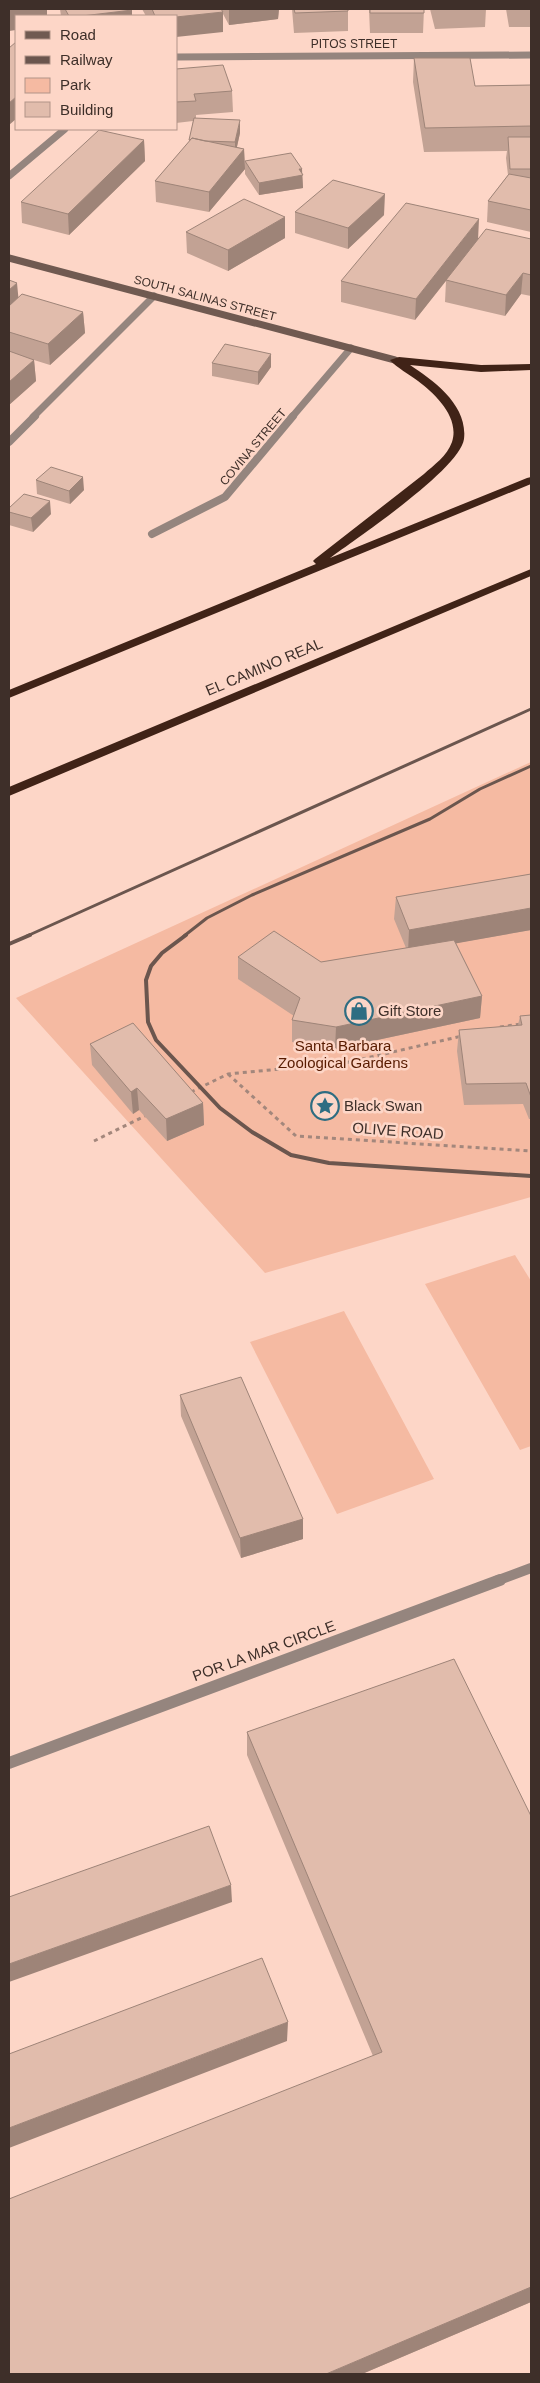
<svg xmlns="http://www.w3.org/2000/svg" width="540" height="2383" font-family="Arial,sans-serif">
<rect width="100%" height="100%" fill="#fdd6c7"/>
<path fill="#f5baa2" d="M531 762V1197L265 1273 16 998Z
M515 1255 531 1281V1446L520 1450 425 1284Z
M344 1311 434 1479 337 1514 250 1342Z"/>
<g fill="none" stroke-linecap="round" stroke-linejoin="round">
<path stroke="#a3877c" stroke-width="3" stroke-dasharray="4 4" stroke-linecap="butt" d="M500 1027 521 1024
M228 1074 296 1136 531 1151
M191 1092 228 1074 345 1063 462 1036
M94 1141 145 1116"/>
<path stroke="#95857e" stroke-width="7" d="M33 417 154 296
M292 417 351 348"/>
<path stroke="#95857e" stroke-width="8" d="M9 442 35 416
M152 534 225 497 293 416"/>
<path stroke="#95857e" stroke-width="7" d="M176 57 531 55
M9 176 65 129"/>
<path stroke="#95857e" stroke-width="10" d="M496 1581 531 1568"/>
<path stroke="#95857e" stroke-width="12" d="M9 1763 500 1580"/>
<path stroke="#705a51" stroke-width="7" d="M9 258 395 360"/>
<path fill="#402317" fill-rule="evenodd" d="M399 357 481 365 531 364V370L481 372 410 365C434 381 468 405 464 439 460 469 357 538 330 558L527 478 531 477V484L9 698V690L316 564 313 561 315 559 424 474C434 465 447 456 452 442 460 417 435 394 418 381 409 374 397 368 390 360Z
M531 569V576L9 796V787Z"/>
<path stroke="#6b564e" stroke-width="3" d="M27 936 531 709
M184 936 207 918 252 895 430 819 480 789 531 766"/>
<path stroke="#6b564e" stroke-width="4" d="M186 935 162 953 151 966 146 980 148 1022 156 1040 220 1108 252 1132 291 1155 329 1163 531 1176
M9 944 30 935"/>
</g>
<path fill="#c2a294" d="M60 9H131L132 16H61Z
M142 9H279L278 19 229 25 223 14V32L176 16H146Z
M292 9H348V31L294 33Z
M369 9H424L423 33H370Z
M430 9H486L485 27 435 29Z
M506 9H531V27H509Z
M414 58 475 86 531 85V232L487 222 488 201 508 175 506 158 507 151 424 152 413 82Z
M176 69 232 91 233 112 196 115V118L240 133 237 147 244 149 245 169 209 212 156 202 155 181 189 142 193 121 176 123Z
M144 140 145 161 69 235 22 223 21 202Z
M245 161 302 174 303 188 259 195 245 174Z
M295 212 384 215 348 249 295 233Z
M285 217V238L228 271 187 253 186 232Z
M531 239V296L521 294 505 316 445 302 446 281 415 320 341 302V281L478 240Z
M9 280 18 298 83 312 85 333 50 365 34 360 36 381 9 405Z
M212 363 271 367 258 385 212 376Z
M36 480 84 490 70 504 37 494Z
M9 508 51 514 33 532 9 525Z
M531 874V930L456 943 482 996 480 1018 335 1049 292 1042V1020L294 1016 238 979V957L321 962 406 948 394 919 396 897Z
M531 1015V1119H529L523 1104 464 1105 457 1051 459 1030 518 1025 520 1016Z
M90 1044 203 1103 204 1125 167 1141 139 1110 133 1114 92 1065Z
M180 1395 303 1519V1539L241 1558 181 1416Z
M247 1732 531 1816V2302L362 2374 373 2056 247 1755Z"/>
<path fill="#9e8478" d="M22 9H47V16H16V30L9 31V10Z
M229 9H279L278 19 229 25Z
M132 10V16H82Z
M223 12V32L176 37V17Z
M16 97V119L9 125V103Z
M240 120V133L235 155V142Z
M144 140 145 161 69 235 68 214Z
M244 149 245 169 209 212V192Z
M299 169H302L303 188 259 195V183Z
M385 194 384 215 348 249V228Z
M285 217V238L228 271V250Z
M479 219 478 240 415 320 416 299Z
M523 273 521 294 505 316 506 295Z
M17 283 19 304 9 313V290Z
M83 312 85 333 50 365 48 344Z
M271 354V367L258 385V372Z
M34 360 36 381 9 405V382Z
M83 477 84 490 70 504 69 491Z
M50 501 51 514 33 532 31 518Z
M531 908V930L408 952 409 930Z
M482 996 480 1018 335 1049 336 1027Z
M137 1088 139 1110 133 1114 131 1092Z
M203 1103 204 1125 167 1141 166 1119Z
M303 1519V1539L241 1558 240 1538Z
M231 1885 232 1902 9 1982V1964Z
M288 2022 287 2041 9 2148V2128Z
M531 2287V2302L362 2374H326Z"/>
<path fill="#e1bcac" stroke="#9e8478" d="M9 9H22L9 10Z
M65 9H131L132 10 82 16H69Z
M152 9H221L223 12 176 17V16H155Z
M294 9H348V11L295 13Z
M370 9H424V13H370Z
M16 42V97L9 103V48Z
M414 58H470L475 86 531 85V126L425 128Z
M223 65 232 91 194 94 196 101 176 102V69Z
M194 118 240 120 235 142 205 141 192 138 190 140H189Z
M99 130 144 140 68 214 21 202Z
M508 137H531V169H510Z
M192 138 244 149 209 192 155 181Z
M291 153 302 169H299L303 175 259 183 245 161Z
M509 174 531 178V210L488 201Z
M333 180 385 194 348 228 295 212Z
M244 199 285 217 228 250 186 232Z
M406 203 479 219 416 299 341 281Z
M486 229 531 239V275L523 273 506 295 446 280Z
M9 280 17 283 9 290Z
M22 294 83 312 48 344 9 332V306Z
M225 344 271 354 258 372 212 363Z
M9 351 34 360 9 382Z
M51 467 83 477 69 491 36 480Z
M24 494 50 501 31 518 9 512V508Z
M531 874V908L409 930 396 897Z
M274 931 321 962 454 940 482 996 336 1027 292 1020 300 998 238 957Z
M531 1015V1097L526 1083 466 1084 459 1030 522 1025 520 1016Z
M133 1023 203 1103 166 1119 137 1088 131 1092 90 1044Z
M241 1377 303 1519 240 1538 180 1395Z
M454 1659 531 1816V2287L326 2374H9V2199L382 2052 247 1732Z
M209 1826 231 1885 9 1964V1897Z
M262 1958 288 2022 9 2128V2054Z"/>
<defs>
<symbol id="shop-ring" viewBox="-11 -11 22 22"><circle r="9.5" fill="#fdd6c7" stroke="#2e6d82" stroke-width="1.5"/><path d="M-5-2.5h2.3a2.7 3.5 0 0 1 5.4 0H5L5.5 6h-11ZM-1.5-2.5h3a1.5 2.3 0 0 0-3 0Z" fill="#2e6d82"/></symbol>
<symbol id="sight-ring" viewBox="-11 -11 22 22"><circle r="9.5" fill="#fdd6c7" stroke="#2e6d82" stroke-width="1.5"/><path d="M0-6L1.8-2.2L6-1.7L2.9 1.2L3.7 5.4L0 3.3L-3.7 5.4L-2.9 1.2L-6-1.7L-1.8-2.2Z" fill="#2e6d82"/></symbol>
</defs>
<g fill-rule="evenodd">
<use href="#shop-ring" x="343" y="995" width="32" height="32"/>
<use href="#sight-ring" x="309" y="1090" width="32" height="32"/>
</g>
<g text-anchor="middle" stroke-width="5" stroke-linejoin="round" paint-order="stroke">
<g font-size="12" fill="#3e2f29" stroke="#fdd6c7">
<text x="354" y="48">PITOS STREET</text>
<text transform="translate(205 298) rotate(15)" y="4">SOUTH SALINAS STREET</text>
<text transform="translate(253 447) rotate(-50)" y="4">COVINA STREET</text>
</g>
<g font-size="15" fill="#3e2f29" stroke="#fdd6c7">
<text transform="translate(264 667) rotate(-23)" y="5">EL CAMINO REAL</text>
<text transform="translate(398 1131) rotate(4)" y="5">OLIVE ROAD</text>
<text transform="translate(264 1651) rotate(-20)" y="5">POR LA MAR CIRCLE</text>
</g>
<g font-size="15" fill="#3e2f29" stroke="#fdd6c7" text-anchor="start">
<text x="378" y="1016">Gift Store</text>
<text x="344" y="1111">Black Swan</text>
</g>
<g font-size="15" fill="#581b00" stroke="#fdd6c7">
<text x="343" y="1051">Santa Barbara<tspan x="343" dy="17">Zoological Gardens</tspan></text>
</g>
</g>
<rect width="540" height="2383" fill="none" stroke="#3e2f29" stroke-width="20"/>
<rect x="15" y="15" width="162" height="115" fill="#fdd6c7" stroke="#b19388"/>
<rect x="25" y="31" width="25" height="8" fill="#705a51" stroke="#b19388"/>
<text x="60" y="40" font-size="15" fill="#3e2f29">Road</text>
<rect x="25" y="56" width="25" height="8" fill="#6b564e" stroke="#b19388"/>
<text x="60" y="65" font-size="15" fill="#3e2f29">Railway</text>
<rect x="25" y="78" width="25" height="15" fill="#f5baa2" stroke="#b19388"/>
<text x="60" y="90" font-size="15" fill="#3e2f29">Park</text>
<rect x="25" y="102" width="25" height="15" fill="#e1bcac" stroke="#b19388"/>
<text x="60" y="115" font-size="15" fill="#3e2f29">Building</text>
</svg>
